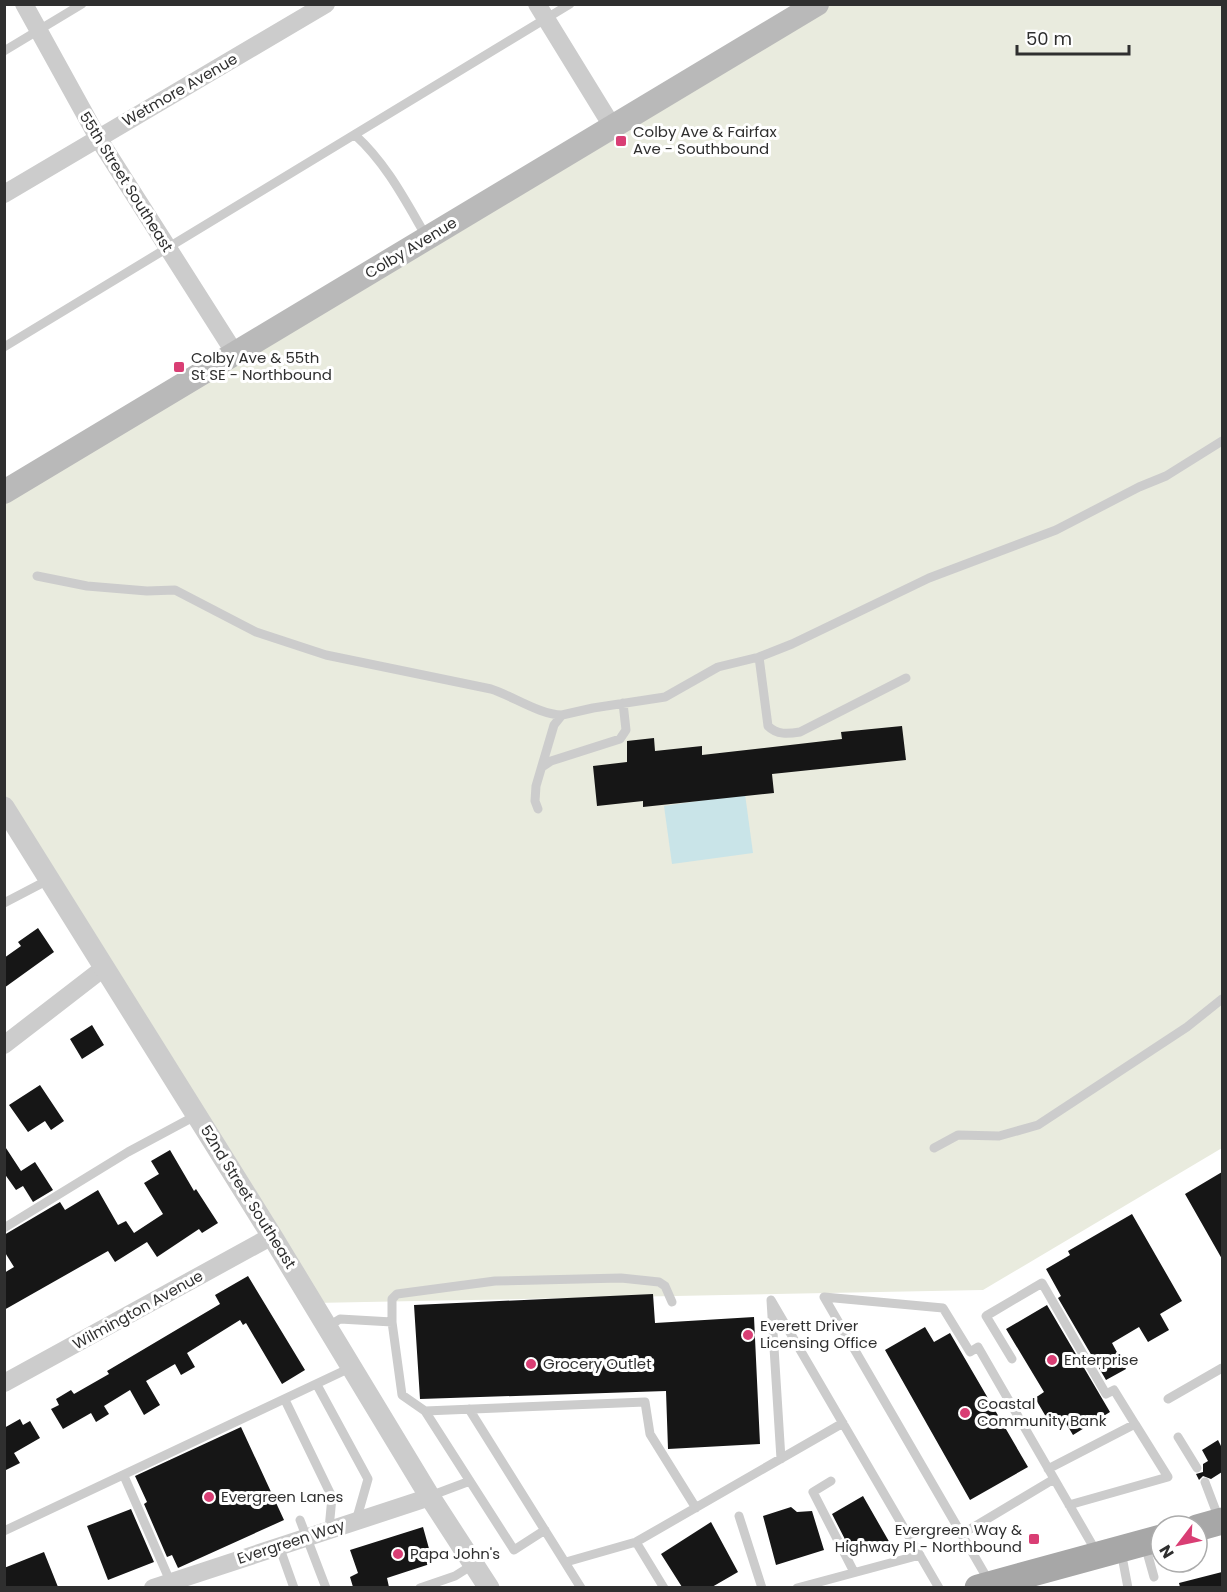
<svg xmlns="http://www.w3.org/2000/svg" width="1227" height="1592" font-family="Poppins,sans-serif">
<rect width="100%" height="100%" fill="#fff"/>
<path fill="#e9ebde" d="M817 5H1222V1148L983 1290 313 1303 5 807V492Z"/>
<path fill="#c9e4e8" d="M745 794 753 853 672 864 664 806Z"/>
<path fill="#161616" d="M902 726 906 760 772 774 774 793 643 807V801L597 806 593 766 627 762V741L654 738 655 751 702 746V755L842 739 841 732Z
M38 928 54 952 4 988V958L21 946 18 942Z
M92 1025 104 1045 82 1059 70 1039Z
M40 1085 64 1121 51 1130 45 1121 28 1132 9 1105Z
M4 1145 21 1171 35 1162 53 1190 33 1202 23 1186 16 1190 4 1173Z
M170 1150 194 1191 196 1189 218 1223 202 1233 199 1229 157 1257 147 1242 115 1262 108 1251 4 1310V1273L14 1267 4 1251V1235L60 1202 65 1210 98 1190 118 1225 126 1221 134 1233 163 1214 144 1183 159 1174 151 1161Z
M1222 1172V1259L1185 1194Z
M1132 1214 1182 1301 1160 1314 1169 1330 1148 1342 1139 1327 1112 1343 1126 1369 1106 1380 1058 1298 1061 1296 1046 1269 1070 1255 1068 1251Z
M248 1276 305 1370 282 1384 246 1323 243 1325 240 1320 187 1353 195 1367 181 1375 175 1364 146 1381 160 1405 144 1415 130 1390 104 1406 109 1414 96 1422 91 1413 63 1429 51 1409 59 1405 56 1399 71 1390 74 1394 109 1374 107 1371 220 1304 215 1295Z
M653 1294 655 1323 754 1317 760 1444 668 1449 666 1391 420 1399 414 1305Z
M1047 1305 1110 1412 1073 1435 1064 1420 1052 1427 1035 1398 1044 1392 1006 1329Z
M925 1327 934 1342 950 1333 1028 1467 970 1500 885 1350Z
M20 1419 23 1425 30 1421 40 1438 14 1453 20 1463 4 1471V1428Z
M241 1427 284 1520 178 1568 172 1555 167 1557 144 1504 147 1502 135 1476Z
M1218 1440 1222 1448V1472L1211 1479 1203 1476 1199 1480 1196 1474 1203 1472V1464L1208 1461 1202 1450Z
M863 1496 891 1545 852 1553 832 1514Z
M791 1507 797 1512 812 1511 824 1550 776 1565 763 1516Z
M131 1509 154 1562 108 1580 87 1526Z
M711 1522 738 1572 712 1587H682L661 1554Z
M423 1527 433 1563 387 1578 389 1587H353L350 1577 358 1573 350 1550Z
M44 1552 58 1587H4V1568Z
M1222 1572V1587H1180L1179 1583Z"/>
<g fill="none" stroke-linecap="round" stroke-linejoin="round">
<path stroke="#ccc" stroke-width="9" d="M4 51 82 4
M355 135C386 163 405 200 426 236
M4 347 570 4
M37 576 87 586 147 591 175 590 256 632 326 655 491 689C513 696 540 715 562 715
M759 657 768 726C777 735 788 734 800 732L906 678
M542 767 551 761 620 739 626 730 623 703
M538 809 535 801 536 786 554 725 562 715 593 708 665 697 718 667 759 657 792 644 929 578 1056 530 1139 487 1166 476 1222 441
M4 903 50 879
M934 1148 958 1135 999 1136 1038 1125 1187 1027 1222 999
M4 1228 128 1152 197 1115
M392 1322V1299L397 1294 495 1281 621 1278 659 1282 665 1286 672 1302
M327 1327 340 1319 392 1322 402 1395 425 1411 514 1550 545 1530
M1012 1359 986 1316 1042 1283 1106 1394 1114 1390 1135 1424
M317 1385 368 1479 356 1521
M1168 1399 1222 1368
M285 1400 332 1497 329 1529
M469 1409 581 1588
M425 1411 645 1402 650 1434 696 1508
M1178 1437 1197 1468
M781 1459 771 1300 939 1588
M1048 1469 1135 1424 1168 1477 1069 1505
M124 1476 170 1581
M831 1481 813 1492 854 1572
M1205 1482 1219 1519
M430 1496 470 1481
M739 1516 762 1588
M300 1520 326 1588
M4 1531 352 1367
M962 1534 1054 1479
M636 1542 664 1588
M1145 1545 1154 1577
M279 1546 294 1588
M1121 1551 1128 1588
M566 1562 636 1542 843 1423
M1187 1562 1188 1567
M990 1583 824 1297 943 1308 970 1352 978 1347 1097 1553
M420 1588 455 1576 474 1564
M797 1588 920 1555"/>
<path stroke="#ccc" stroke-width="18" d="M24 4 98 138 236 355
M537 4 612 126
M4 194 326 4
M4 1045 105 967
M4 1383 272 1236
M153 1588 430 1497"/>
<path stroke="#ccc" stroke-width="21" d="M4 807 272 1236 430 1497 489 1588"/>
<path stroke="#b9b9b9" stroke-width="24" d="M4 492 817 4"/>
<path stroke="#a7a7a7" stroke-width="27" d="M1197 1528 1222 1521
M978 1588 1161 1538"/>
</g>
<g fill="#d93e74" stroke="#fff" stroke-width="2">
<rect x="615" y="135" width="12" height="12" rx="3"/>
<rect x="173" y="361" width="12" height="12" rx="3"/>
<circle cx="748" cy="1335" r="6"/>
<circle cx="1052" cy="1360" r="6"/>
<circle cx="531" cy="1364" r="6"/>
<circle cx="965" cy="1413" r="6"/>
<circle cx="209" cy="1497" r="6"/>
<rect x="1028" y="1533" width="12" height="12" rx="3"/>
<circle cx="398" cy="1554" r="6"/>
</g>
<g text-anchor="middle" stroke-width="6" stroke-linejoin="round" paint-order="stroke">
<g font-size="15" fill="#2f2f2f" stroke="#fff">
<text transform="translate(180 90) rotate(-30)" y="5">Wetmore Avenue</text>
<text transform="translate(126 182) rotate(58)" y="5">55th Street Southeast</text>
<text transform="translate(411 248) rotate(-31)" y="5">Colby Avenue</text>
<text transform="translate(248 1197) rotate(58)" y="5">52nd Street Southeast</text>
<text transform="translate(138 1310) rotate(-29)" y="5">Wilmington Avenue</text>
<text transform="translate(291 1542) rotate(-18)" y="5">Evergreen Way</text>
</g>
<g font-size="15" fill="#2f2f2f" stroke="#fff" text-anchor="start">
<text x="633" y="137">Colby Ave &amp; Fairfax<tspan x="633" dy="17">Ave - Southbound</tspan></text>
<text x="191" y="363">Colby Ave &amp; 55th<tspan x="191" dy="17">St SE - Northbound</tspan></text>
<text x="760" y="1331">Everett Driver<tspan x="760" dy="17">Licensing Office</tspan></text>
<text x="1064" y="1365">Enterprise</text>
<text x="543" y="1369">Grocery Outlet</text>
<text x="977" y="1409">Coastal<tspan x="977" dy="17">Community Bank</tspan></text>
<text x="221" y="1502">Evergreen Lanes</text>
<text x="1022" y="1535" text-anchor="end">Evergreen Way &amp;<tspan x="1022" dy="17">Highway Pl - Northbound</tspan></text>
<text x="410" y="1559">Papa John's</text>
</g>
</g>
<rect width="1227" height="1592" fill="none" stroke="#2f2f2f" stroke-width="12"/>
<g transform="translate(1179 1544) rotate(238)"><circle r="28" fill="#ffffff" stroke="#acacac" stroke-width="1.5"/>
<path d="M0-4.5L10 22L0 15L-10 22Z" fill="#d93e74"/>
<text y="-9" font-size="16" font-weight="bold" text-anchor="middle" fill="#2f2f2f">N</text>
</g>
<path d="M1017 45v9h112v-9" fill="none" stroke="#2f2f2f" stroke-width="3"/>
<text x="1026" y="45" font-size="18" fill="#2f2f2f" stroke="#ffffff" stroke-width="4.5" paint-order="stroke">50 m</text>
</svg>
